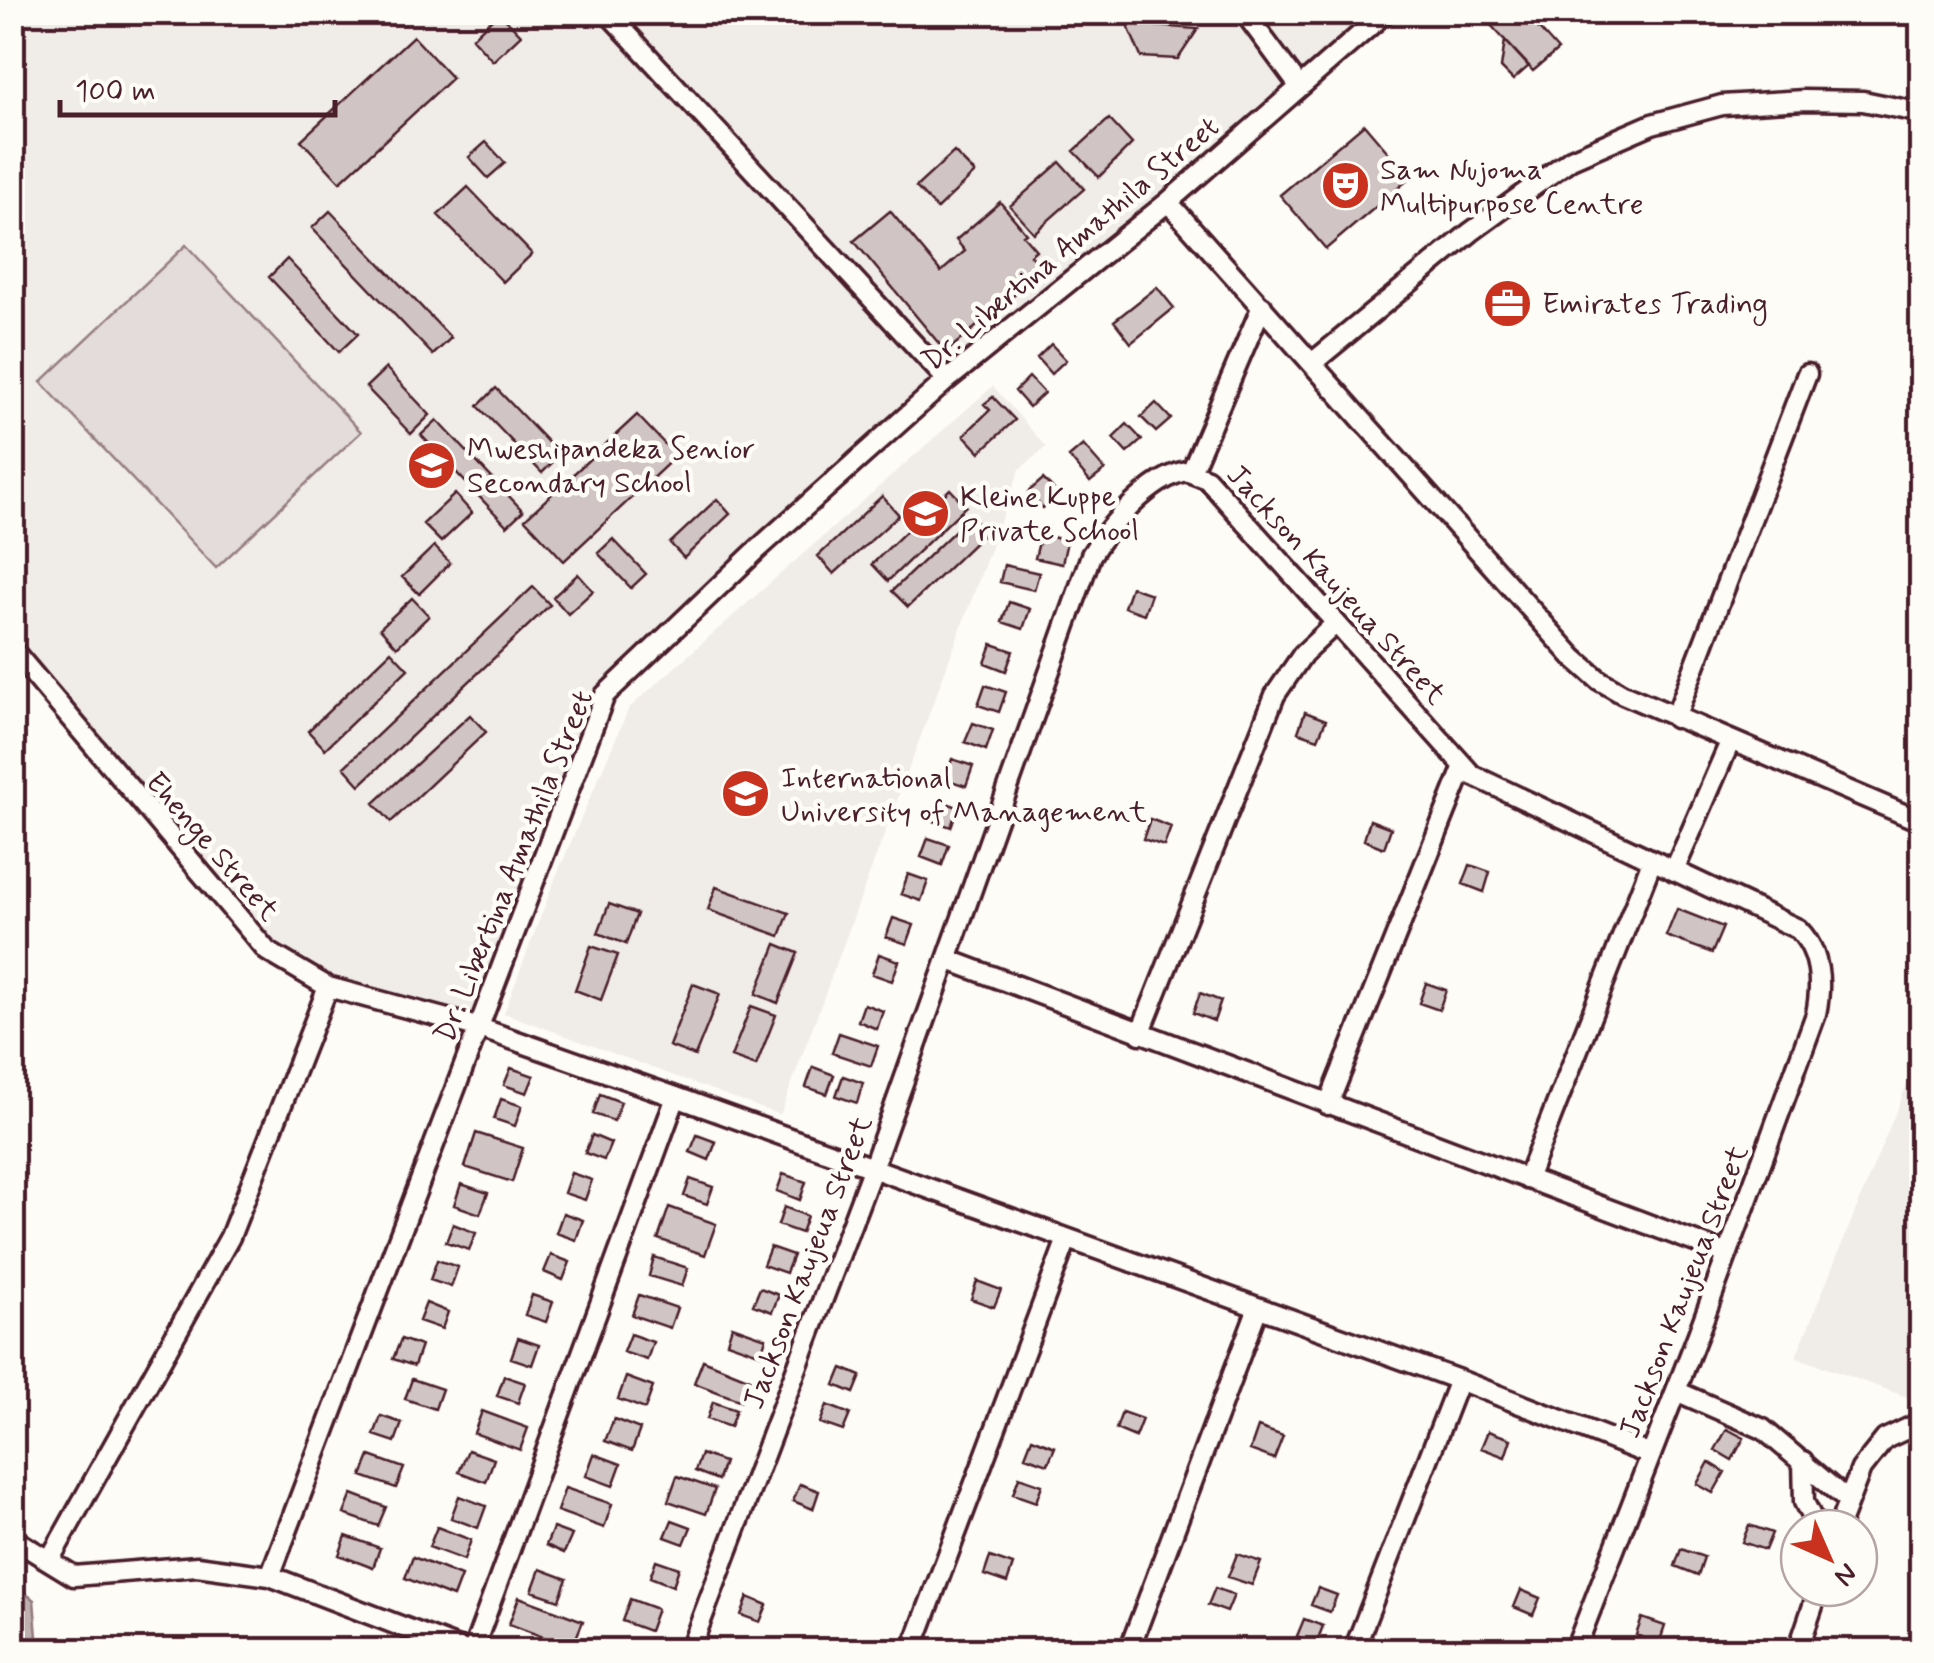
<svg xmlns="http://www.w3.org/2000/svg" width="1934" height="1663" font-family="Mynerve,sans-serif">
<rect width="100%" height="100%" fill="#fdfcf7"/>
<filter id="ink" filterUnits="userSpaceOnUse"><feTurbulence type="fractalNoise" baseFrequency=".01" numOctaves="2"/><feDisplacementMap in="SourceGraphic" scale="20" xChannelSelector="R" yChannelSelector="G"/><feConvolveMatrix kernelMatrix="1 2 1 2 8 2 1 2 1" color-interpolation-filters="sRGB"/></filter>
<g filter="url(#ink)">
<path fill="#f0ece8" d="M12 13H1386L947 380 605 695 477 1027 328 987 267 951 13 649Z
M993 386 1046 447 1020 469 780 1115 504 1013 555 879 629 708Z
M1921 1050V1402L1796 1357Z"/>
<path fill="#e3dcda" stroke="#967e82" stroke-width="2.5" d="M186 245 361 432 216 568 41 382Z"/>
<path fill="#c0b1b1" stroke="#91777b" stroke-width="2.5" d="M12 1583 34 1600 38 1650H13Z"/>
<path fill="#d0c5c4" stroke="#4a1f2b" stroke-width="2.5" d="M499 12 521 35 493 61 472 38Z
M1479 12H1524L1558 50 1533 71Z
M1127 24 1198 29 1178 59 1141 57Z
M413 36 452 78 340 182 301 140Z
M1505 40 1529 66 1513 80 1501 68Z
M1109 119 1132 144 1099 177 1074 151Z
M1364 124 1410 178 1326 249 1280 195Z
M486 142 505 163 488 178 469 157Z
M954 152 975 173 937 209 916 187Z
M1060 162 1084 189 1034 233 1010 206Z
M468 187 532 254 503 282 438 215Z
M1000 202 1026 233 1023 235 1036 250 1030 255 1043 271 946 352 854 241 890 211 941 272 965 251 956 240Z
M330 211 451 338 433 355 312 228Z
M287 259 358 334 339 352 269 277Z
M1157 287 1174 308 1131 343 1114 321Z
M1051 344 1066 360 1051 374 1037 358Z
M386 368 430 415 411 434 366 387Z
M1029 377 1044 393 1029 407 1015 391Z
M496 388 560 455 542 473 478 406Z
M993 397 1015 420 980 452 964 435 990 410 984 404Z
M1156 403 1171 419 1156 432 1141 417Z
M637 415 676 456 564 561 525 519Z
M437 420 523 511 507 526 421 435Z
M1127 424 1142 440 1127 453 1113 438Z
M1083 445 1105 470 1090 482 1069 457Z
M1043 479 1058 494 1043 508 1028 492Z
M950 489 966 506 888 581 872 564Z
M455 494 472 513 441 542 423 524Z
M882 496 899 515 834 574 818 556Z
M717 499 730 514 684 558 670 543Z
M970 516 986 532 908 607 892 591Z
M1041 534 1067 541 1062 564 1035 558Z
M613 539 646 574 631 588 598 553Z
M434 546 450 563 419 594 402 577Z
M1004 565 1039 573 1034 590 1000 582Z
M578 574 593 591 568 614 553 597Z
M533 587 550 605 360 785 344 767Z
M1131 587 1151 594 1144 614 1124 607Z
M412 598 429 616 397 647 380 628Z
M1009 602 1030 609 1023 629 1002 622Z
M992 644 1013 651 1006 671 985 663Z
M391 651 408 669 325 749 308 731Z
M985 685 1006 692 999 712 978 705Z
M1305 712 1326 720 1318 739 1298 732Z
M470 715 486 732 391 822 374 803Z
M973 723 993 730 986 750 965 742Z
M952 759 973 766 966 786 945 779Z
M938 800 958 807 951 827 931 820Z
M1150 819 1171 827 1164 846 1143 839Z
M1370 820 1391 828 1384 848 1364 840Z
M928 838 949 845 942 865 921 857Z
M1470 865 1490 872 1484 892 1463 884Z
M908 874 928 881 921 901 901 894Z
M716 887 789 913 780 936 708 910Z
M609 904 637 914 626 944 598 933Z
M1677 909 1723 927 1712 953 1666 936Z
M893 918 914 925 907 944 886 937Z
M776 944 798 953 778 1003 756 994Z
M591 946 618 955 601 1000 575 990Z
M879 954 899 961 892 981 872 974Z
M1426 983 1446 990 1439 1010 1419 1003Z
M693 984 720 994 695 1056 669 1046Z
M1200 993 1221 1001 1214 1021 1193 1013Z
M864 1004 883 1011 877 1029 858 1021Z
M751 1006 776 1015 756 1066 731 1057Z
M839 1033 878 1046 871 1066 832 1053Z
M813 1067 834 1075 827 1094 806 1087Z
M511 1068 534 1076 527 1093 504 1085Z
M843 1076 863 1083 857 1103 836 1096Z
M600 1094 621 1102 614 1121 593 1114Z
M501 1099 522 1106 515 1126 494 1119Z
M476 1133 523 1148 512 1182 465 1167Z
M592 1135 611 1143 604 1160 585 1153Z
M697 1135 716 1142 709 1160 690 1152Z
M571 1173 592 1180 585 1200 564 1193Z
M783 1174 806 1182 800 1200 777 1191Z
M690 1179 713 1187 707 1204 684 1196Z
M461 1184 488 1193 480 1214 454 1205Z
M669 1207 716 1224 705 1255 658 1239Z
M784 1207 807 1216 801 1233 778 1225Z
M563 1213 583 1220 576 1240 556 1233Z
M453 1224 476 1233 469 1250 446 1242Z
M770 1247 793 1255 786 1273 763 1265Z
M551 1255 570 1262 563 1280 544 1272Z
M654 1257 688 1268 682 1286 649 1276Z
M437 1260 458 1267 451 1287 430 1280Z
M977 1281 1001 1290 994 1307 971 1299Z
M760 1288 779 1295 772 1312 753 1305Z
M532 1295 553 1302 546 1322 525 1315Z
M639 1295 677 1308 670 1328 632 1315Z
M426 1303 448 1312 442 1329 419 1321Z
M732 1326 766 1338 761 1354 727 1342Z
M630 1334 653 1342 647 1360 623 1352Z
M518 1338 539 1345 532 1365 511 1358Z
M401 1339 421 1346 414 1366 393 1359Z
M703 1360 750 1379 741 1401 694 1383Z
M842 1368 861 1376 854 1393 835 1385Z
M504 1376 525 1383 518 1403 497 1396Z
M626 1377 653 1387 645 1409 618 1399Z
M412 1379 442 1389 435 1409 405 1399Z
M713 1402 736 1410 730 1427 707 1419Z
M827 1405 850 1414 843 1431 820 1423Z
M482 1411 528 1428 520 1450 474 1433Z
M1122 1412 1142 1419 1135 1437 1116 1429Z
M381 1416 402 1423 395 1442 374 1435Z
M614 1419 640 1429 632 1451 605 1441Z
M1258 1427 1283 1436 1274 1459 1250 1450Z
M1727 1429 1744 1438 1732 1460 1715 1450Z
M1488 1431 1511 1439 1505 1457 1481 1448Z
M1032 1438 1055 1447 1048 1464 1025 1456Z
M468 1450 494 1459 486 1482 459 1472Z
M594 1454 621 1464 613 1486 586 1476Z
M701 1454 724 1462 718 1480 695 1471Z
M370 1456 404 1468 396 1488 362 1476Z
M1709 1462 1725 1472 1713 1493 1697 1484Z
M677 1476 715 1489 706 1514 668 1501Z
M1019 1477 1042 1485 1036 1502 1013 1494Z
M800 1484 819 1491 813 1509 793 1501Z
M565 1488 612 1504 604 1528 557 1511Z
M352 1494 386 1507 378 1526 344 1514Z
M459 1496 486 1506 478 1528 451 1518Z
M672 1520 691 1527 684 1544 665 1537Z
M1749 1525 1772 1533 1765 1550 1742 1542Z
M437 1527 471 1540 464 1560 429 1547Z
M553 1528 572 1535 564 1553 546 1545Z
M346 1536 380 1548 373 1568 339 1555Z
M1681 1549 1704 1557 1698 1575 1675 1566Z
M1237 1554 1261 1562 1252 1585 1228 1577Z
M413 1557 461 1576 453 1597 405 1578Z
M990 1557 1013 1565 1007 1583 984 1575Z
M656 1560 679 1568 673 1586 650 1577Z
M540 1569 567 1579 559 1600 532 1591Z
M1215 1588 1234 1595 1227 1612 1208 1605Z
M1318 1588 1337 1595 1330 1612 1311 1605Z
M1521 1590 1540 1598 1533 1615 1514 1607Z
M519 1597 583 1621 572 1648 509 1624Z
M748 1597 767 1605 760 1622 741 1615Z
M630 1599 657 1609 649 1631 622 1621Z
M1642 1618 1665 1626 1659 1644 1636 1635Z
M1304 1619 1323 1626 1316 1644 1297 1636Z"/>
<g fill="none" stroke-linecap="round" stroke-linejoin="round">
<defs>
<path id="minor" d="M607 12 947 380
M1244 12 1299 86
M1168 202 1574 658 1599 680 1623 694 1922 822
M1312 363 1471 232 1571 159 1652 124 1722 105 1804 100 1863 101 1922 113
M1191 472 1262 306
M12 649 267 951 328 987 477 1027 676 1097 1459 1380 1651 1455
M1675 718 1807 374
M1674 871 1730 742
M949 960 1727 1254
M1140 1034 1275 695 1303 654 1336 623
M1328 1105 1464 766
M1527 1179 1652 861
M1676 1391 1763 1429 1847 1500
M1803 1461 1804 1502 1817 1528
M1838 1528 1861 1469 1885 1439 1917 1424 1922 1426
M12 1538 74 1576 197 1566 270 1576 463 1650
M50 1559 230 1237 328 987
M270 1576 605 695 758 549 947 380 1168 202 1386 12
M473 1650 676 1097
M690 1650 873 1167 1091 555C1109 525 1151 478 1186 471L1207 479 1472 775 1798 929C1821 952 1822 984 1816 1014L1698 1334 1575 1650
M912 1650 1067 1239
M1129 1650 1257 1310
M1354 1650 1459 1380
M1798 1650 1819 1588"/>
</defs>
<use href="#minor" stroke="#4a1f2b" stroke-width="25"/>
<use href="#minor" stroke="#fdfcf7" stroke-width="18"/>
</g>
</g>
<defs>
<symbol id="theatre-disc" viewBox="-11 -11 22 22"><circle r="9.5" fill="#c8321e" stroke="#fdfcf7"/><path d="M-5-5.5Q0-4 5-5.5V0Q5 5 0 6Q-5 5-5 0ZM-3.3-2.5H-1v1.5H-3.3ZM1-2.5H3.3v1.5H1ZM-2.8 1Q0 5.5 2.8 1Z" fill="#fff"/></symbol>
<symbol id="office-disc" viewBox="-11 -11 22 22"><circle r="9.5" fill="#c8321e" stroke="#fdfcf7"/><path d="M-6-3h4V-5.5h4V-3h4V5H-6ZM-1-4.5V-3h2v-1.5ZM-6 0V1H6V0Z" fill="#fff"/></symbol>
<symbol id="school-disc" viewBox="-11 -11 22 22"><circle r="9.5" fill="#c8321e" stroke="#fdfcf7"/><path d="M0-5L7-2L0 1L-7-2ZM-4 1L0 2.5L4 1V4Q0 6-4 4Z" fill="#fff"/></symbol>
<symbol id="university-disc" viewBox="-11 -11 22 22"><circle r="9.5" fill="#c8321e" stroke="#fdfcf7"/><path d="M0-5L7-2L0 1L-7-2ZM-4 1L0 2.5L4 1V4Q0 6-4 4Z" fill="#fff"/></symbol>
</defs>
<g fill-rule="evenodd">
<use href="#theatre-disc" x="1318" y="158" width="55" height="55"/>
<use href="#office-disc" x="1480" y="276" width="55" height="55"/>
<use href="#school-disc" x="404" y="438" width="55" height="55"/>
<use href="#school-disc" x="898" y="486" width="55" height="55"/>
<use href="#university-disc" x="718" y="766" width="55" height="55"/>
</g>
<g text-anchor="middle" stroke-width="9" stroke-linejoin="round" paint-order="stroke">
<g font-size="30" fill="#4a1f2b" stroke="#fdfcf7" text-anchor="start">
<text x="1380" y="179">Sam Nujoma<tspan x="1380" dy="34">Multipurpose Centre</tspan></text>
<text x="1542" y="313">Emirates Trading</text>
<text x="467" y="458">Mweshipandeka Senior<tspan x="467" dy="34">Secondary School</tspan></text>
<text x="960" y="506">Kleine Kuppe<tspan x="960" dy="34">Private School</tspan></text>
<text x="781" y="787">International<tspan x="781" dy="34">University of Management</tspan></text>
</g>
<g font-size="30" fill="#4a1f2b" stroke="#fdfcf7">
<text transform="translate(1070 243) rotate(-40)" y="10">Dr. Libertina Amathila Street</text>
<text transform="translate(1337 584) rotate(48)" y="10">Jackson Kaujeua Street</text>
<text transform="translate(213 846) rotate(49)" y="10">Ehenge Street</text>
<text transform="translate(513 866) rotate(-68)" y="10">Dr. Libertina Amathila Street</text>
<text transform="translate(807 1262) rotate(-69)" y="10">Jackson Kaujeua Street</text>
<text transform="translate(1683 1291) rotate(-69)" y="10">Jackson Kaujeua Street</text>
</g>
</g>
<rect width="1934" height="1663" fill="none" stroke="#fdfcf7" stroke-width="50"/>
<rect x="25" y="25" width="1884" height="1613" fill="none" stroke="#4a1f2b" stroke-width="4" filter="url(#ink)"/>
<g transform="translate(1829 1558) rotate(135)"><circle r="48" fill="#fdfcf7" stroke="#b5a4a5" stroke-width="2.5"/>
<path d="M0-8L18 38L0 25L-18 38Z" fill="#c8321e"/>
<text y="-15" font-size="28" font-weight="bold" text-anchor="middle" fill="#4a1f2b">N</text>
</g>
<path d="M60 100v15h275v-15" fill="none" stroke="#4a1f2b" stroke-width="5"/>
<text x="75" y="100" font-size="30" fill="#4a1f2b" stroke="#fdfcf7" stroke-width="8" paint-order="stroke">100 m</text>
</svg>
